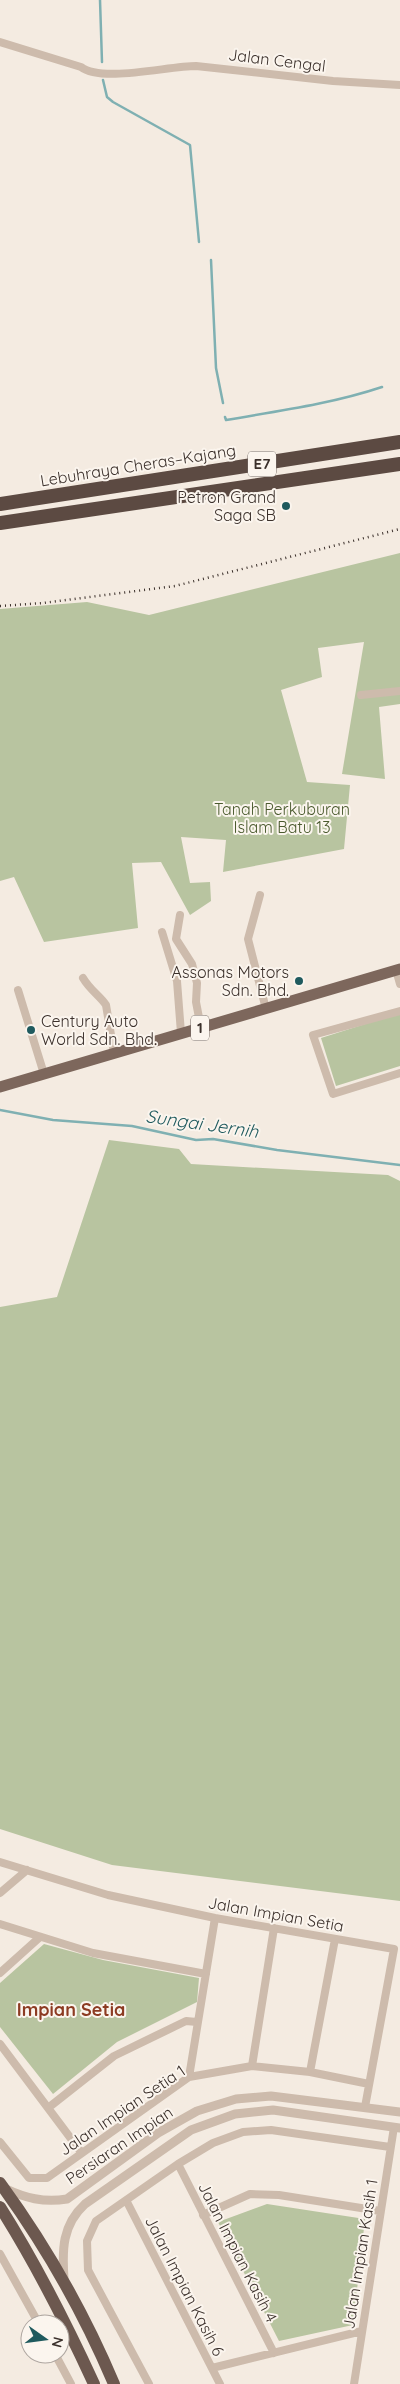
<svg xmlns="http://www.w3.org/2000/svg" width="400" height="2384" font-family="Quicksand,sans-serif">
<rect width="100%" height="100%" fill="#f4ebe1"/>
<path fill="#b8c4a0" d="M400 553V704L379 707 385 779 342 774 364 642 318 648 322 677 281 690 307 782 350 785 344 849 223 872 226 840 181 837 190 883 210 882 211 901 190 915 161 862 132 863 138 928 44 942 14 877 0 881V609L87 602 149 615Z
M400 1013V1066L336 1086 321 1038Z
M109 1140 179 1149 191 1164 388 1175 400 1181V1901L112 1865 0 1829V1307L57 1297Z
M44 1944 103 1960 199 1978 197 2002 117 2042 53 2094 0 2027V1983Z
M267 2204 365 2219 353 2325 279 2341 218 2222Z"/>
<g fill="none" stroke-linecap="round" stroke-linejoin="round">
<path stroke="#7fb0b2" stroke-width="2.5" d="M100 0 102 62
M103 80 107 97 113 102 190 145 199 242
M211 260 216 368 223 403
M225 417 226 420C278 411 331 404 382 387
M0 1110 53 1120 132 1126 196 1140 213 1139 277 1150 400 1165"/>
<path stroke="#cdbbac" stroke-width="8" d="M0 42 81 67C102 83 168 66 196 66L333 81 400 85
M361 695 400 691
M260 895 248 939 266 1009
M180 915 176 939 192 964 197 983 196 1002 201 1028
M162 932 177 981 181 1033
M396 970 400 984
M83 978C90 990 100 996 106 1005L114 1053
M18 990 44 1074
M400 1011 313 1035 333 1094 400 1073
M0 1862 108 1895 215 1918 394 1949 365 2107
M0 1893 27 1870
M0 1924 93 1953 206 1974
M0 1973 40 1937
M0 2044 81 2152
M252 2066 274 1928
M310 2072 335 1939
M189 2077 215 1918
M48 2108 114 2056 186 2021 197 2022
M0 2142 29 2178H47L189 2077 252 2066 310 2072 369 2084
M178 2164 274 2353
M126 2200 220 2384
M203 2215 250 2194 279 2195 380 2211
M0 2254 39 2324
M55 2354 71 2384
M212 2368 362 2331
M149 2384 88 2270 87 2241 96 2221 178 2164 213 2143 243 2132 271 2130 390 2147
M354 2384 394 2127"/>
<path stroke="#cdbbac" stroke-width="9" d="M4 2188C25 2198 44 2203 67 2199L158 2133 197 2111 236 2099 271 2096 400 2112
M64 2279C62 2250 62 2225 85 2204L191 2130 235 2114 273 2110 400 2128"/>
<path stroke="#7d675c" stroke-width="11" d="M0 1087 400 969"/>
<path stroke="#6c584f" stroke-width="12" d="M0 2183C46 2246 84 2313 114 2384
M0 2207C36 2264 66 2323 94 2384"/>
<path stroke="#5c4a42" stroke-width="14" d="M0 504 400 442
M0 523 400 464"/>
<path stroke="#3b302b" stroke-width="2.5" stroke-dasharray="1 4" stroke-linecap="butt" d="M0 606 43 603 175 586 400 529"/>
</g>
<g fill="#1f5a5e" stroke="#fbf5ee" stroke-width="2">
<circle cx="286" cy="506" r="5"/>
<circle cx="299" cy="981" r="5"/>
<circle cx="31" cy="1030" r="5"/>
</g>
<g text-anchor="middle" stroke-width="4" stroke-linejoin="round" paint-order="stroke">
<g fill="#fbf5ee" stroke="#756b66" stroke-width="1">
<rect x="248" y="451.5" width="28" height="25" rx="4"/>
<rect x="191" y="1015.5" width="18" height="25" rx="4"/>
</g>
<g font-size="15" font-weight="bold" fill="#3b302b">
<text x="262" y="469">E7</text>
<text x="200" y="1033">1</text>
</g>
<g font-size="16" fill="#3b302b" stroke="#fbf5ee">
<text transform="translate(277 60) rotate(7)" y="6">Jalan Cengal</text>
<text transform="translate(138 465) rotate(-9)" y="6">Lebuhraya Cheras–Kajang</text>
<text transform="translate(276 1914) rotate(10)" y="6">Jalan Impian Setia</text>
<text transform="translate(122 2110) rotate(-34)" y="6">Jalan Impian Setia 1</text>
<text transform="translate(119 2145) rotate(-34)" y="6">Persiaran Impian</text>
<text transform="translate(238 2252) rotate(63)" y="6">Jalan Impian Kasih 4</text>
<text transform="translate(360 2254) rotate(-81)" y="6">Jalan Impian Kasih 1</text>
<text transform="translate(185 2286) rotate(63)" y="6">Jalan Impian Kasih 6</text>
</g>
<g font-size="16" fill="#3b302b" stroke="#fbf5ee" text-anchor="end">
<text x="276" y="503">Petron Grand<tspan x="276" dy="18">Saga SB</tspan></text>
<text x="289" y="978">Assonas Motors<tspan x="289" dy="18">Sdn. Bhd.</tspan></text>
<text x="41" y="1027" text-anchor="start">Century Auto<tspan x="41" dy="18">World Sdn. Bhd.</tspan></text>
</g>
<g font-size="16" fill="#4a5a2e" stroke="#fbf5ee">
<text x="282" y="815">Tanah Perkuburan<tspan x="282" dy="18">Islam Batu 13</tspan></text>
</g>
<g font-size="18" font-style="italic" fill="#1f5a5e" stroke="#fbf5ee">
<text transform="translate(202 1124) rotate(8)" y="6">Sungai Jernih</text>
</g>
<g font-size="18" font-weight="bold" fill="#8c3b22" stroke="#fbf5ee">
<text x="71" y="2016">Impian Setia</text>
</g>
</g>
<g transform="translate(45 2339) rotate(104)"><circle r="24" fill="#fbf5ee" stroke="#aea6a0"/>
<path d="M0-4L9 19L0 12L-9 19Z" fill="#1f5a5e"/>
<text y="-8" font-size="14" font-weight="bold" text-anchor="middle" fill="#3b302b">N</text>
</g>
</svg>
